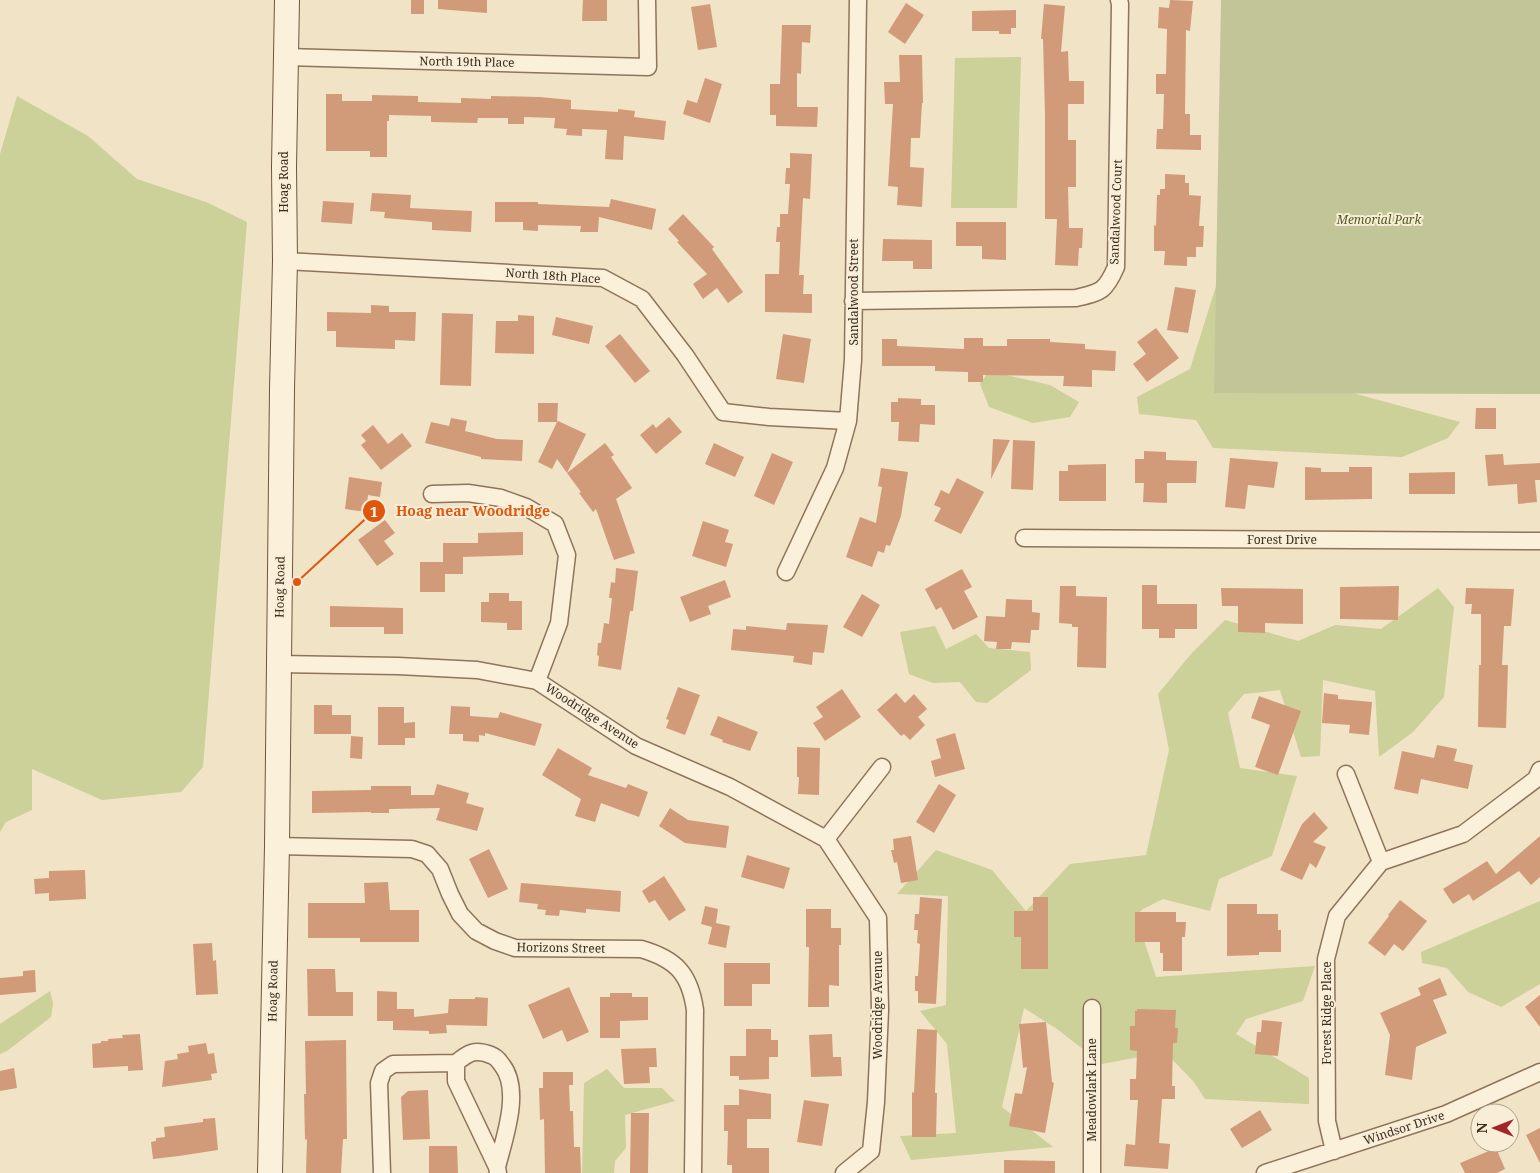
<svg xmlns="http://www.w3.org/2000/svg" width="1540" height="1173" font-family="'Noto Serif',serif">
<rect width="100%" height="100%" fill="#f1e3c6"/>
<path fill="#ccd099" d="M1021 57 1017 208H951L955 58Z
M17 96 88 136 137 179 206 202 247 222 203 767 181 792 102 800 32 769V810L6 822 0 832V154Z
M1217 283 1293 377 1460 422 1448 438 1402 457 1213 448 1196 420 1139 414 1137 397 1190 369Z
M989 371 1050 385 1079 402 1070 417 1033 423 989 407 980 384Z
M1438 588 1454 607 1444 697 1413 732 1379 757 1375 691 1323 680 1320 756 1301 757 1280 690 1244 694 1228 713 1240 768 1297 776 1272 856 1219 879 1210 911 1163 899 1143 909 1136 916 1156 977 1315 966 1303 1001 1246 1019 1236 1034 1309 1078V1104L1205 1099 1193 1081 1165 1052 1102 1064 1057 1029 1024 1008 1002 1107 1053 1147 911 1160 900 1136 956 1133 947 1044 920 1011 946 1005 948 896 897 894 936 850 992 870 1026 911 1070 864 1146 855 1169 750 1158 694 1191 654 1225 620 1298 641 1335 625 1381 629Z
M935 626 946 649 976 634 989 648 1030 652 1031 670 987 703 976 702 960 682 933 683 909 674 900 632Z
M1540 901V984L1501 1007 1468 992 1447 968 1422 963 1421 952Z
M50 991 53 1003 51 1017 7 1051 0 1054V1024Z
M607 1069 624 1088H662L675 1101 625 1115 626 1148 615 1161 614 1173H582L584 1083Z"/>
<path fill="#c1c598" d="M1221 0H1540V394L1214 393Z"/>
<path fill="#d19b7a" d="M411 0H424V14H411Z
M438 0H487V13L438 9Z
M583 0H607V21H582Z
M1170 0 1193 1 1190 31 1186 30 1185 114H1190V135H1201V150L1156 149 1157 129H1163L1164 94H1156V74H1166L1167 29 1158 28 1159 7 1169 8Z
M906 3 924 15 905 44 888 32Z
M710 4 717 47 698 50 691 7Z
M1044 4 1065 6 1061 52 1068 51 1069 81H1084V104H1068V140H1076V187H1068L1069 228H1083L1082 248H1079L1078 266 1055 265 1057 219H1045V115L1043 39H1041Z
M1016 10V28H1011V34H999V31H972V11Z
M782 25H811L810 43 802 42 801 74 797 73V107H818L817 127 776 126V115H770V84H780Z
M899 55H922L923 103H922L920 138H911L910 167 924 168 922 207 897 205 898 187 888 186 893 104H885L884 82H900Z
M705 78 722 84 710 123 683 114 687 100 697 103Z
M326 94H342V101H372V95L418 96V102L461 103V98L491 99V96L540 97 571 100V109L618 112V109L635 111 634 117 666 121 664 140 624 136 623 160 605 159 607 130 582 129V136L566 135 567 129 554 128 555 118 524 117V124H508V118H478L477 123 431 122V116L389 115V121H387V157H370V151H326Z
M790 153 812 154 810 199 803 198 799 275H804L803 294H812V313L765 312V274H779L780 242H776L777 227H780V214H788L790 184H785L786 168H790Z
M1165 174 1185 175V183H1189V195L1201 196 1199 226H1204L1203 247H1196V257H1187V266L1164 265 1165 251H1154V225L1156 226 1157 195H1160V189H1165Z
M372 193 411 195 410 208 472 211 471 232 432 230V222L384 218 385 212 370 211Z
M611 199 656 209 652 230 599 217 598 232H580L581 226 538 225V231L523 230V222H495V202H538V204L609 207Z
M323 201 354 203 352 224 321 222Z
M683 214 714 247 712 249 743 292 728 303 717 288 703 299 693 284 707 274 677 242 679 241 668 229Z
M956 222H1006V260L982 259V246H956Z
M883 239 932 240V269H913V261H882Z
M1175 287 1196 290 1188 333 1167 330Z
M371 305 389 306V312H416L415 341 395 340V349L336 347V331H327V312L371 313Z
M442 313 473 314 471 386 440 385Z
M518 315 534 316V354L495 353 496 321H518Z
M556 317 593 326 589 344 552 335Z
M1156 328 1179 358 1147 382 1133 364 1146 354 1137 342Z
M620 334 650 371 635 383 605 346Z
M783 334 811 339 804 383 776 379Z
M964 338H983V346H1007V339H1050V342L1085 344V349L1116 351 1115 371 1092 370V387L1063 386 1064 376 983 375V382H968V372L935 371V366H882V339H897V346L964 349Z
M898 398 921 399V405H935V425L920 424 919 442 898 441 899 422H891V402H898Z
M538 403H558L557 422 558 421 586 434 567 473 557 459 552 469 538 462 557 422H538Z
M1476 408H1496V429H1475Z
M669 417 682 432 656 454 640 435 653 424 656 428Z
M451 418 467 421 465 431 497 439 523 440 522 461 481 459V457L425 443 431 422 449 426Z
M373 425 388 444 402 433 412 446 381 470 361 445 366 441 361 435Z
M993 439 1010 440 991 479Z
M1013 440 1035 441 1033 490 1011 489Z
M605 443 614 455 611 457 632 488 616 499 635 553 614 560 596 509 593 512 579 493 581 492 567 473Z
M714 443 744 457 735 477 705 464Z
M1144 451 1166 452V460L1197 461 1196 483H1167V503L1143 502 1144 483H1135V459H1144Z
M772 453 793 462 774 505 754 496Z
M1503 454 1504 465 1540 463V480H1535L1537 502 1518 504 1517 484 1488 486 1485 455Z
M1230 458 1278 462 1274 488 1248 485 1245 509 1225 507Z
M1106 464V501H1059V471H1068V465Z
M1305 467 1321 468V472H1349V467H1372V499L1305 500Z
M881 468 908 472 901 516 890 546 886 545 884 553 878 551 872 567 846 557 860 517 876 523 882 487 878 486Z
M1455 472V494H1409V473Z
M349 477 382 482 380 497 368 495 366 512 345 509Z
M957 478 984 492 961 534 934 521 941 508 934 505 941 490 949 494Z
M385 520 395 533 384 541 394 554 377 566 358 540Z
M703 521 729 530 725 542 733 544 726 567 692 556Z
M523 532V555L463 557V574H445V592H420V562H443V543H478V533Z
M616 568 638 571 633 611H630L621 670 598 666 599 656 597 655 598 643H601L604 623 609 624 612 598H609L611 582 615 583Z
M962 569 972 587 964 591 978 617 953 630 941 607 936 610 925 589Z
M725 580 731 597 708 606 711 614 690 622 680 597Z
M1142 585H1157V604H1197V629H1175V638H1159V629H1142Z
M1060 586H1076V596L1107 597 1106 668 1077 667 1078 627H1072V624L1059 623Z
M1399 586 1398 620 1340 619V587Z
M1221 588 1303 589V624L1265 623V633L1238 632V606H1222Z
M1466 588 1514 589 1511 626H1504L1502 665H1508L1506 728 1478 727 1479 665H1481V614H1471L1472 604H1465Z
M489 593H509V601H522V630H507V623L481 622V602H489Z
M862 594 880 605 862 637 843 627Z
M1006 599 1032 600V612L1040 613 1039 630H1031L1030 643 1012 642 1011 649H996L997 642 984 641 986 616 1005 617Z
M330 606 403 608V634H384V627H330Z
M787 623 828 625 824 653 813 652 812 665 793 662 794 656 731 650 733 629 746 630V626L786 630Z
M678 687 700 695 685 735 666 728 669 720 666 719Z
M842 689 861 717 825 741 813 723 823 717 816 707Z
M896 693 905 703 914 694 927 709 918 717 925 725 910 740 904 734 901 736 877 710Z
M1324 693 1338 695V699L1372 702 1369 735 1349 733 1350 725 1322 723Z
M1259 696 1301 711 1278 775 1255 767 1270 725 1251 718Z
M314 705H332V715H351V734H314Z
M451 706 470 707V716L498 718 500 712 542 724 535 746 485 733V736L479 735V742L463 741V734H449Z
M378 707H404V723L415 722V738H405V745H378Z
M718 716 758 732 750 751 722 742 723 740 710 735Z
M955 733 965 769 935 777 931 761 941 758 936 739Z
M351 736 363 737 362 759 350 758Z
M1437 745 1457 749 1454 761 1473 765 1468 789 1421 779 1418 794 1394 789 1402 751 1434 758Z
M797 747 820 748 819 795 798 794 799 777H797Z
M558 748 592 768 588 775 626 788 628 784 648 792 639 817 601 803 595 822 575 816 581 799 542 775Z
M437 784 469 793 466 803 484 808 477 831 436 820 440 808 389 809V813H371V812L312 813V791L371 790V786H411V795H434Z
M939 784 956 795 934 833 916 822Z
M670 808 688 820 729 826 726 848 685 843 659 826Z
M1314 812 1328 828 1313 842 1326 847 1316 868 1310 863 1302 880 1280 870 1302 824Z
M911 836 918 880 901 883 897 862 894 863 891 850H894L893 839Z
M1540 836V877L1531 885 1519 871 1473 901 1469 894 1453 904 1443 889 1487 861 1496 874Z
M489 849 508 889 488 898 469 859Z
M747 855 790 868 784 889 741 877Z
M85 870 86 899 49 901V893L35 894 34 879 49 878V871Z
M664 876 686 910 669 921 655 900 649 903 642 891Z
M388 882 390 910H419V942H360V938H308V903H365L364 883Z
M521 883 621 891 620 912 586 909V913L560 910 559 916 545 915 546 910 537 909 538 904 519 902Z
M920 897 942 899 936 1004 918 1003V991H915V976H918L920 944 917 943 918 930H914L915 914H919Z
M1033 897H1048V969H1021V937H1014V911H1033Z
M1400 900 1427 921 1403 951 1394 944 1385 956 1368 943 1389 916 1388 915Z
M1227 904H1257V914H1278V930H1281V952H1259V955L1227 956Z
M705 906 718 909 716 923 730 926 726 948 708 944 712 927 701 924Z
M806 909H831V928H841V945H839V986L829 985V1007H808L809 947H806Z
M1135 912H1176V922H1186L1185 937H1182V971H1163V953H1160V942H1135Z
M212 943 213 961 216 960 218 994 196 995 193 944Z
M724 963H770V984H752V1006H724Z
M307 969H335L336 992H353V1016H308Z
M35 970 36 992 0 995V978L23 976V971Z
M1440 978 1447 995 1433 1000 1447 1033 1416 1047 1412 1080 1385 1075 1390 1035 1380 1013 1421 995 1418 988Z
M569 987 589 1032 567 1042 562 1030 543 1039 528 1005Z
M377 991 397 992V1009H414V1017L448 1013 449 999H475V997L488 998 487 1026 446 1025 447 1033 429 1034V1031L393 1030V1021H377Z
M610 993H632V997H648V1020L620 1021V1038H600V997H610Z
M1540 995V1027L1525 1007Z
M1137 1009 1176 1010 1175 1028H1178L1177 1043H1173L1172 1086H1175V1099H1162L1159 1143 1170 1144 1168 1169 1124 1166 1126 1144 1135 1145 1138 1100H1130V1079H1136L1137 1051 1130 1050V1026H1135V1011H1137Z
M1262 1020 1282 1022 1278 1056 1255 1054 1257 1032H1261Z
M1046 1022 1052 1082 1054 1083 1045 1133 1009 1126 1015 1093 1022 1094 1027 1067 1023 1068 1019 1024Z
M746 1029H771V1040H778V1057H769V1079L739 1080V1076H730V1056H746Z
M917 1029 937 1030 935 1093H937L936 1137H912V1092L914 1093Z
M140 1034 143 1070 128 1071V1066L93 1068 92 1044 101 1043V1041H108V1039L123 1038 122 1035Z
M832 1034 833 1057H841L842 1076 811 1077 809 1035Z
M346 1040 347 1139H343L341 1173H306L307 1139 305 1140 304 1094H306L305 1041Z
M206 1043 208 1054 214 1053 217 1073 211 1074 212 1080 162 1087 165 1061 178 1059 177 1054 189 1052 188 1046Z
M656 1048 657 1067H649L650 1083 624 1084 621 1049Z
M14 1068 17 1088 0 1091V1071Z
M543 1072H573V1085H569L570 1111H573L574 1147H580L581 1173H545L544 1119 540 1120 539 1088H543Z
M739 1089 771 1094V1119H747V1148H769V1173H732V1165H727L728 1131H724V1105H739Z
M428 1090 430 1139 403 1140 401 1097 408 1091Z
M804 1100 829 1104 822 1146 797 1142Z
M1260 1110 1272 1130 1242 1148 1230 1129Z
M631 1113H649L648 1173H630Z
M215 1118 218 1150 179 1156 153 1159 151 1142 156 1141V1138L165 1137 164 1127 203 1122V1119Z
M1540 1128V1163L1526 1135Z
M429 1146H457L458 1173H429Z
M1496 1148 1505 1169 1497 1173H1465L1460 1163Z
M1004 1160 1055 1161V1173H1004Z"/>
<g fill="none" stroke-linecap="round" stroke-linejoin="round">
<defs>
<path id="street" d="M286 57 648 67 647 0
M285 261 603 278 642 299 685 355 723 412 769 417 848 421
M853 301 1076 298C1101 292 1105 292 1116 267L1120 4 1119 0
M432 494 468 493 501 498 526 507 555 524 567 555 559 623 537 681
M1024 538 1540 541
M786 572 835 468 848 421 853 360 858 0
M279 664 398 666 477 670 537 681 636 746 730 787 826 839 878 918 880 1010 876 1102 871 1151 844 1173
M1346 774 1381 862
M826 839 882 767
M277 846 412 849 427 854 440 869 450 894 460 914 476 931 495 941 515 948 641 949C676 959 690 974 695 1010L693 1173
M1334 1151 1327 1121 1326 959 1337 916 1381 862 1463 834 1536 779 1540 770
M497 1167C504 1139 522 1090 502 1065 499 1061 497 1057 491 1055 475 1049 469 1052 456 1063V1081L497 1167 498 1173
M382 1173 379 1083 383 1071 393 1064 456 1063
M1092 1173V1008
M1265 1173 1446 1114 1540 1072"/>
<path id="secondary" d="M270 1173 277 846 282 389 285 261 284 167 287 0"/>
</defs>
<use href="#street" stroke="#8e745a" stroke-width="19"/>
<use href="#secondary" stroke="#70553d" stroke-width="26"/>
<use href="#street" stroke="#fbf0da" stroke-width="16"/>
<use href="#secondary" stroke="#fbf0da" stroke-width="24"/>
</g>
<g text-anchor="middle" stroke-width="4" stroke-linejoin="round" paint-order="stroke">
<g font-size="12" fill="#3d2c1f" stroke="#f8edd6">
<text transform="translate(467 62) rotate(1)" y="4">North 19th Place</text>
<text transform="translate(284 182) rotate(-90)" y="4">Hoag Road</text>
<text transform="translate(1116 212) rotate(-88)" y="4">Sandalwood Court</text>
<text transform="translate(553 276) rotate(4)" y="4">North 18th Place</text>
<text transform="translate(854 292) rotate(-90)" y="4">Sandalwood Street</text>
<text x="1282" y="544">Forest Drive</text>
<text transform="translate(280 587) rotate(-89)" y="4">Hoag Road</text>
<text transform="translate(592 716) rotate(33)" y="4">Woodridge Avenue</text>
<text transform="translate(561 948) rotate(1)" y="4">Horizons Street</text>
<text transform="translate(273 991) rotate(-89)" y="4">Hoag Road</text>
<text transform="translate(878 1005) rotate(-90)" y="4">Woodridge Avenue</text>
<text transform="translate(1327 1013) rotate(-90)" y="4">Forest Ridge Place</text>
<text transform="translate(1092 1090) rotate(-90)" y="4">Meadowlark Lane</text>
<text transform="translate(1404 1128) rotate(-18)" y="4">Windsor Drive</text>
</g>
<g font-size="12" font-style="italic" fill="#4f5b24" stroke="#f8edd6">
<text x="1379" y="224">Memorial Park</text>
</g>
</g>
<path fill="none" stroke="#df570d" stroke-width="2" d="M297 582L374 511"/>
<g fill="#df570d" stroke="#f8edd6" stroke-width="2">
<circle cx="297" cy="582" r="5"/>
<circle cx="374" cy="511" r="12"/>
</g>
<g font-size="15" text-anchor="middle" font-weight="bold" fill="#fff">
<text x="374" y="517">1</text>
</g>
<g font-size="14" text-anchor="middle" font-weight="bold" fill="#df570d" stroke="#f8edd6" stroke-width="4" stroke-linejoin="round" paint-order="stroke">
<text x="473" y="516">Hoag near Woodridge</text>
</g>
<g transform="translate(1495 1128) rotate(270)"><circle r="24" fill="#f8edd6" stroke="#ada08d"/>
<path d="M0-4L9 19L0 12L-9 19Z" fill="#a1262c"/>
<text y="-8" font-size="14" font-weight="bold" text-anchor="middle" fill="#3d2c1f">N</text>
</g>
</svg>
